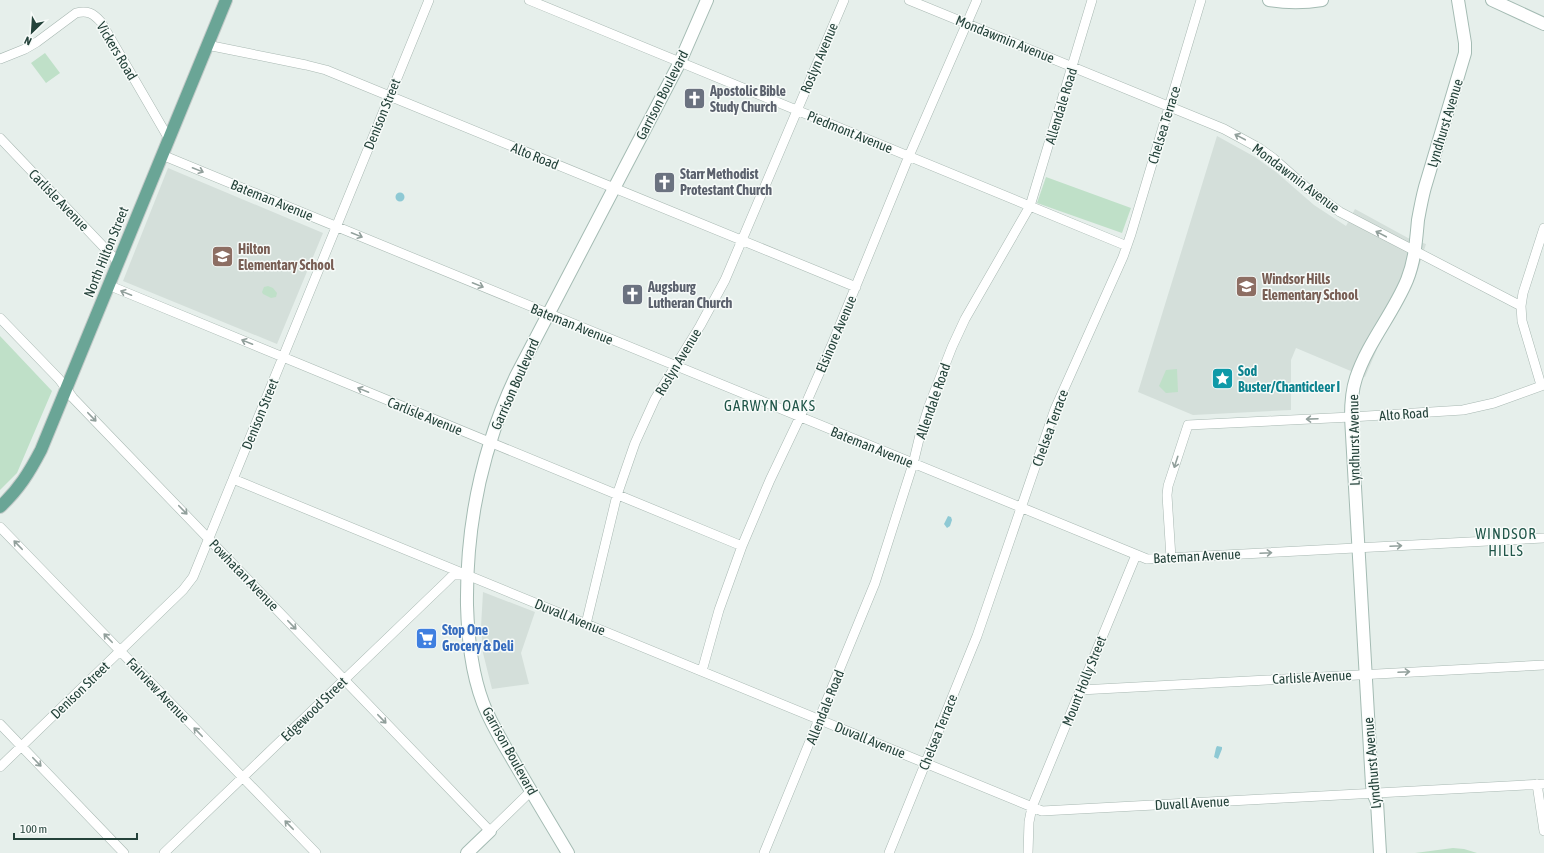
<svg xmlns="http://www.w3.org/2000/svg" width="1544" height="853" font-family="'Asap Condensed',sans-serif">
<rect width="100%" height="100%" fill="#e6efeb"/>
<path fill="#d4dfda" d="M1217 136 1255 157 1276 172 1314 205 1346 226 1355 209 1408 238 1426 244 1415 279 1378 347 1365 377 1296 348 1291 360V410L1193 415 1138 392Z
M168 168 323 233 277 344 123 281Z
M483 592 535 612 521 653 529 684 492 689 483 653 481 627Z"/>
<path fill="#bfe0c8" d="M45 53 60 73 46 83 31 63Z
M1046 177 1131 208 1122 233 1037 203Z
M268 286 273 288 277 293 276 297 271 298 263 294 262 292 264 287Z
M0 336 52 391 17 473 0 490Z
M1177 369 1178 392 1166 393 1159 386 1166 370Z
M1453 848 1464 849 1477 853H1415Z"/>
<path fill="#8ec9d4" d="M395.5 197a4.5 4.5 0 1 1 9 0a4.5 4.5 0 1 1-9 0Z
M948 516 951 517 952 520 950 526 947 528 944 524Z
M1217 746 1222 747V749L1218 759 1214 757 1216 748Z"/>
<g fill="none" stroke-linecap="round" stroke-linejoin="round">
<defs>
<path id="street" d="M529 0 1127 246
M909 0 1224 129 1259 148 1273 158 1307 188 1340 212 1521 306
M207 45 306 65 326 70 856 287
M0 59 25 49 37 42 76 13C87 10 93 13 101 22L169 139
M0 138 118 262
M162 155 1147 559 1544 538
M108 285 742 546
M0 318 59 379 73 398 490 831 531 791
M1541 385 1522 321 1521 306 1523 293 1544 228
M233 479 1042 811 1544 784
M0 527 316 853
M1171 558 1167 495 1168 486 1188 425 1351 417 1463 410 1494 403 1544 385
M586 624 617 495 635 443 655 399 700 326 725 280 844 0
M702 671 719 610 742 546 770 480 800 417 833 342 909 156 977 0
M1080 690 1544 665
M0 724 124 853
M0 767 183 590 193 577 429 0
M1537 784 1544 831
M164 853 447 581 453 575H463
M764 853 875 583 913 464 920 435 929 406 952 347 965 319 1030 206 1092 0
M889 853 977 636 1055 409 1123 257 1131 234 1201 0
M1028 853 1029 822 1032 807 1136 555"/>
<path id="secondary" d="M1269 0C1287 3 1304 3 1322 0
M1492 0 1544 24
M467 853 490 831
M568 853C550 823 532 793 514 762 503 743 491 724 483 703 471 671 468 638 467 605 466 525 482 448 516 376L680 62 707 0
M1380 853 1377 802 1373 793 1372 785 1351 417C1351 404 1352 390 1356 378 1368 342 1393 314 1407 280 1415 260 1416 241 1418 220 1420 209 1422 198 1425 187L1465 53V43L1458 0"/>
<path id="primary" d="M0 507C19 489 29 473 41 450L226 0"/>
</defs>
<use href="#street" stroke="#a8b8b2" stroke-width="10"/>
<use href="#secondary" stroke="#a4bbb3" stroke-width="14"/>
<use href="#primary" stroke="#c2cac8" stroke-width="14"/>
<use href="#street" stroke="#fff" stroke-width="9"/>
<use href="#secondary" stroke="#fff" stroke-width="12"/>
<use href="#primary" stroke="#6aa596" stroke-width="12"/>
</g>
<defs><path id="oneway-shaft" d="M-6 0H5M1.5-3L5.5 0L1.5 3" fill="none" stroke-width="1.6" stroke-linecap="round" stroke-linejoin="round"/></defs>
<g stroke="#92a09c">
<use href="#oneway-shaft" transform="translate(1240 137) rotate(-152)"/>
<use href="#oneway-shaft" transform="translate(198 170) rotate(22)"/>
<use href="#oneway-shaft" transform="translate(1381 234) rotate(-152)"/>
<use href="#oneway-shaft" transform="translate(357 235) rotate(22)"/>
<use href="#oneway-shaft" transform="translate(478 285) rotate(22)"/>
<use href="#oneway-shaft" transform="translate(126 293) rotate(-158)"/>
<use href="#oneway-shaft" transform="translate(247 342) rotate(-158)"/>
<use href="#oneway-shaft" transform="translate(363 390) rotate(-158)"/>
<use href="#oneway-shaft" transform="translate(92 417) rotate(46)"/>
<use href="#oneway-shaft" transform="translate(1312 419) rotate(178)"/>
<use href="#oneway-shaft" transform="translate(1176 462) rotate(108)"/>
<use href="#oneway-shaft" transform="translate(183 510) rotate(46)"/>
<use href="#oneway-shaft" transform="translate(18 545) rotate(-134)"/>
<use href="#oneway-shaft" transform="translate(1396 546) rotate(-3)"/>
<use href="#oneway-shaft" transform="translate(1266 553) rotate(-3)"/>
<use href="#oneway-shaft" transform="translate(292 625) rotate(46)"/>
<use href="#oneway-shaft" transform="translate(108 638) rotate(-134)"/>
<use href="#oneway-shaft" transform="translate(1404 672) rotate(-3)"/>
<use href="#oneway-shaft" transform="translate(382 719) rotate(46)"/>
<use href="#oneway-shaft" transform="translate(198 732) rotate(-134)"/>
<use href="#oneway-shaft" transform="translate(37 762) rotate(46)"/>
<use href="#oneway-shaft" transform="translate(289 825) rotate(-134)"/>
</g>
<defs>
<symbol id="church-square" viewBox="-11 -11 22 22"><rect x="-9" y="-9" width="18" height="18" rx="4" fill="#6b7280" stroke="#f7fbf9"/><path d="M-1.2-6h2.4v3.5h3.3v2.4h-3.3V6h-2.4V-.1h-3.3v-2.4h3.3Z" fill="#fff"/></symbol>
<symbol id="school-square" viewBox="-11 -11 22 22"><rect x="-9" y="-9" width="18" height="18" rx="4" fill="#8d6e63" stroke="#f7fbf9"/><path d="M0-5L7-2L0 1L-7-2ZM-4 1L0 2.5L4 1V4Q0 6-4 4Z" fill="#fff"/></symbol>
<symbol id="sight-square" viewBox="-11 -11 22 22"><rect x="-9" y="-9" width="18" height="18" rx="4" fill="#0f9aa8" stroke="#f7fbf9"/><path d="M0-6L1.8-2.2L6-1.7L2.9 1.2L3.7 5.4L0 3.3L-3.7 5.4L-2.9 1.2L-6-1.7L-1.8-2.2Z" fill="#fff"/></symbol>
<symbol id="supermarket-square" viewBox="-11 -11 22 22"><rect x="-9" y="-9" width="18" height="18" rx="4" fill="#3f7fe0" stroke="#f7fbf9"/><path d="M-6-5.5h2.5l.6 2H6L4.5 2H-2.5L-4.4-4H-6ZM-1.5 3.2a1.3 1.3 0 1 0 .1 0ZM3 3.2a1.3 1.3 0 1 0 .1 0Z" fill="#fff"/></symbol>
</defs>
<g fill-rule="evenodd">
<use href="#church-square" x="682" y="86" width="25" height="25"/>
<use href="#church-square" x="652" y="170" width="25" height="25"/>
<use href="#school-square" x="210" y="244" width="25" height="25"/>
<use href="#school-square" x="1234" y="274" width="25" height="25"/>
<use href="#church-square" x="620" y="282" width="25" height="25"/>
<use href="#sight-square" x="1210" y="366" width="25" height="25"/>
<use href="#supermarket-square" x="414" y="626" width="25" height="25"/>
</g>
<g text-anchor="middle" stroke-width="3" stroke-linejoin="round" paint-order="stroke">
<g font-size="14" fill="#24423a" stroke="#f7fbf9">
<text transform="translate(1005 39) rotate(22)" y="5">Mondawmin Avenue</text>
<text transform="translate(117 51) rotate(59)" y="5">Vickers Road</text>
<text transform="translate(819 58) rotate(-67)" y="5">Roslyn Avenue</text>
<text transform="translate(662 95) rotate(-63)" y="5">Garrison Boulevard</text>
<text transform="translate(1061 106) rotate(-73)" y="5">Allendale Road</text>
<text transform="translate(382 114) rotate(-68)" y="5">Denison Street</text>
<text transform="translate(1445 123) rotate(-73)" y="5">Lyndhurst Avenue</text>
<text transform="translate(1164 125) rotate(-73)" y="5">Chelsea Terrace</text>
<text transform="translate(850 132) rotate(22)" y="5">Piedmont Avenue</text>
<text transform="translate(535 156) rotate(22)" y="5">Alto Road</text>
<text transform="translate(1296 178) rotate(37)" y="5">Mondawmin Avenue</text>
<text transform="translate(59 200) rotate(46)" y="5">Carlisle Avenue</text>
<text transform="translate(272 200) rotate(22)" y="5">Bateman Avenue</text>
<text transform="translate(106 252) rotate(-68)" y="5">North Hilton Street</text>
<text transform="translate(572 324) rotate(22)" y="5">Bateman Avenue</text>
<text transform="translate(836 334) rotate(-67)" y="5">Elsinore Avenue</text>
<text transform="translate(678 362) rotate(-59)" y="5">Roslyn Avenue</text>
<text transform="translate(515 384) rotate(-66)" y="5">Garrison Boulevard</text>
<text transform="translate(933 401) rotate(-71)" y="5">Allendale Road</text>
<text transform="translate(260 414) rotate(-68)" y="5">Denison Street</text>
<text transform="translate(1404 414) rotate(-4)" y="5">Alto Road</text>
<text transform="translate(425 416) rotate(22)" y="5">Carlisle Avenue</text>
<text transform="translate(1050 428) rotate(-70)" y="5">Chelsea Terrace</text>
<text transform="translate(1354 440) rotate(-91)" y="5">Lyndhurst Avenue</text>
<text transform="translate(872 447) rotate(22)" y="5">Bateman Avenue</text>
<text transform="translate(1197 556) rotate(-3)" y="5">Bateman Avenue</text>
<text transform="translate(244 575) rotate(46)" y="5">Powhatan Avenue</text>
<text transform="translate(570 617) rotate(22)" y="5">Duvall Avenue</text>
<text transform="translate(1312 677) rotate(-3)" y="5">Carlisle Avenue</text>
<text transform="translate(1084 681) rotate(-68)" y="5">Mount Holly Street</text>
<text transform="translate(80 690) rotate(-44)" y="5">Denison Street</text>
<text transform="translate(158 690) rotate(46)" y="5">Fairview Avenue</text>
<text transform="translate(825 707) rotate(-68)" y="5">Allendale Road</text>
<text transform="translate(314 709) rotate(-44)" y="5">Edgewood Street</text>
<text transform="translate(938 732) rotate(-68)" y="5">Chelsea Terrace</text>
<text transform="translate(870 740) rotate(22)" y="5">Duvall Avenue</text>
<text transform="translate(510 751) rotate(61)" y="5">Garrison Boulevard</text>
<text transform="translate(1372 763) rotate(-95)" y="5">Lyndhurst Avenue</text>
<text transform="translate(1192 803) rotate(-3)" y="5">Duvall Avenue</text>
</g>
<g font-size="14" font-weight="bold" fill="#5b616d" stroke="#f7fbf9" text-anchor="start">
<text x="710" y="96">Apostolic Bible<tspan x="710" dy="16">Study Church</tspan></text>
<text x="680" y="179">Starr Methodist<tspan x="680" dy="16">Protestant Church</tspan></text>
<text x="648" y="292">Augsburg<tspan x="648" dy="16">Lutheran Church</tspan></text>
</g>
<g font-size="14" font-weight="bold" fill="#785e54" stroke="#f7fbf9" text-anchor="start">
<text x="238" y="254">Hilton<tspan x="238" dy="16">Elementary School</tspan></text>
<text x="1262" y="284">Windsor Hills<tspan x="1262" dy="16">Elementary School</tspan></text>
</g>
<g font-size="14" font-weight="bold" fill="#0d838f" stroke="#f7fbf9" text-anchor="start">
<text x="1238" y="376">Sod<tspan x="1238" dy="16">Buster/Chanticleer I</tspan></text>
</g>
<g font-size="14" font-weight="bold" fill="#366cbe" stroke="#f7fbf9" text-anchor="start">
<text x="442" y="635">Stop One<tspan x="442" dy="16">Grocery &amp; Deli</tspan></text>
</g>
<g font-size="15" letter-spacing="1" fill="#1f5548" stroke="#f7fbf9">
<text x="770" y="411">GARWYN OAKS</text>
<text x="1506" y="539">WINDSOR<tspan x="1506" dy="17">HILLS</tspan></text>
</g>
</g>
<g transform="translate(32 32) rotate(205)" stroke="#f7fbf9" stroke-width="3" paint-order="stroke">
<path d="M0-3L7 15L0 10L-7 15Z" fill="#24423a"/>
<text y="-6" font-size="11" font-weight="bold" text-anchor="middle" fill="#24423a">N</text>
</g>
<path d="M14 833v6h123v-6" fill="none" stroke="#24423a" stroke-width="2"/>
<text x="20" y="833" font-size="12" fill="#24423a" stroke="#f7fbf9" stroke-width="3" paint-order="stroke">100 m</text>
</svg>
